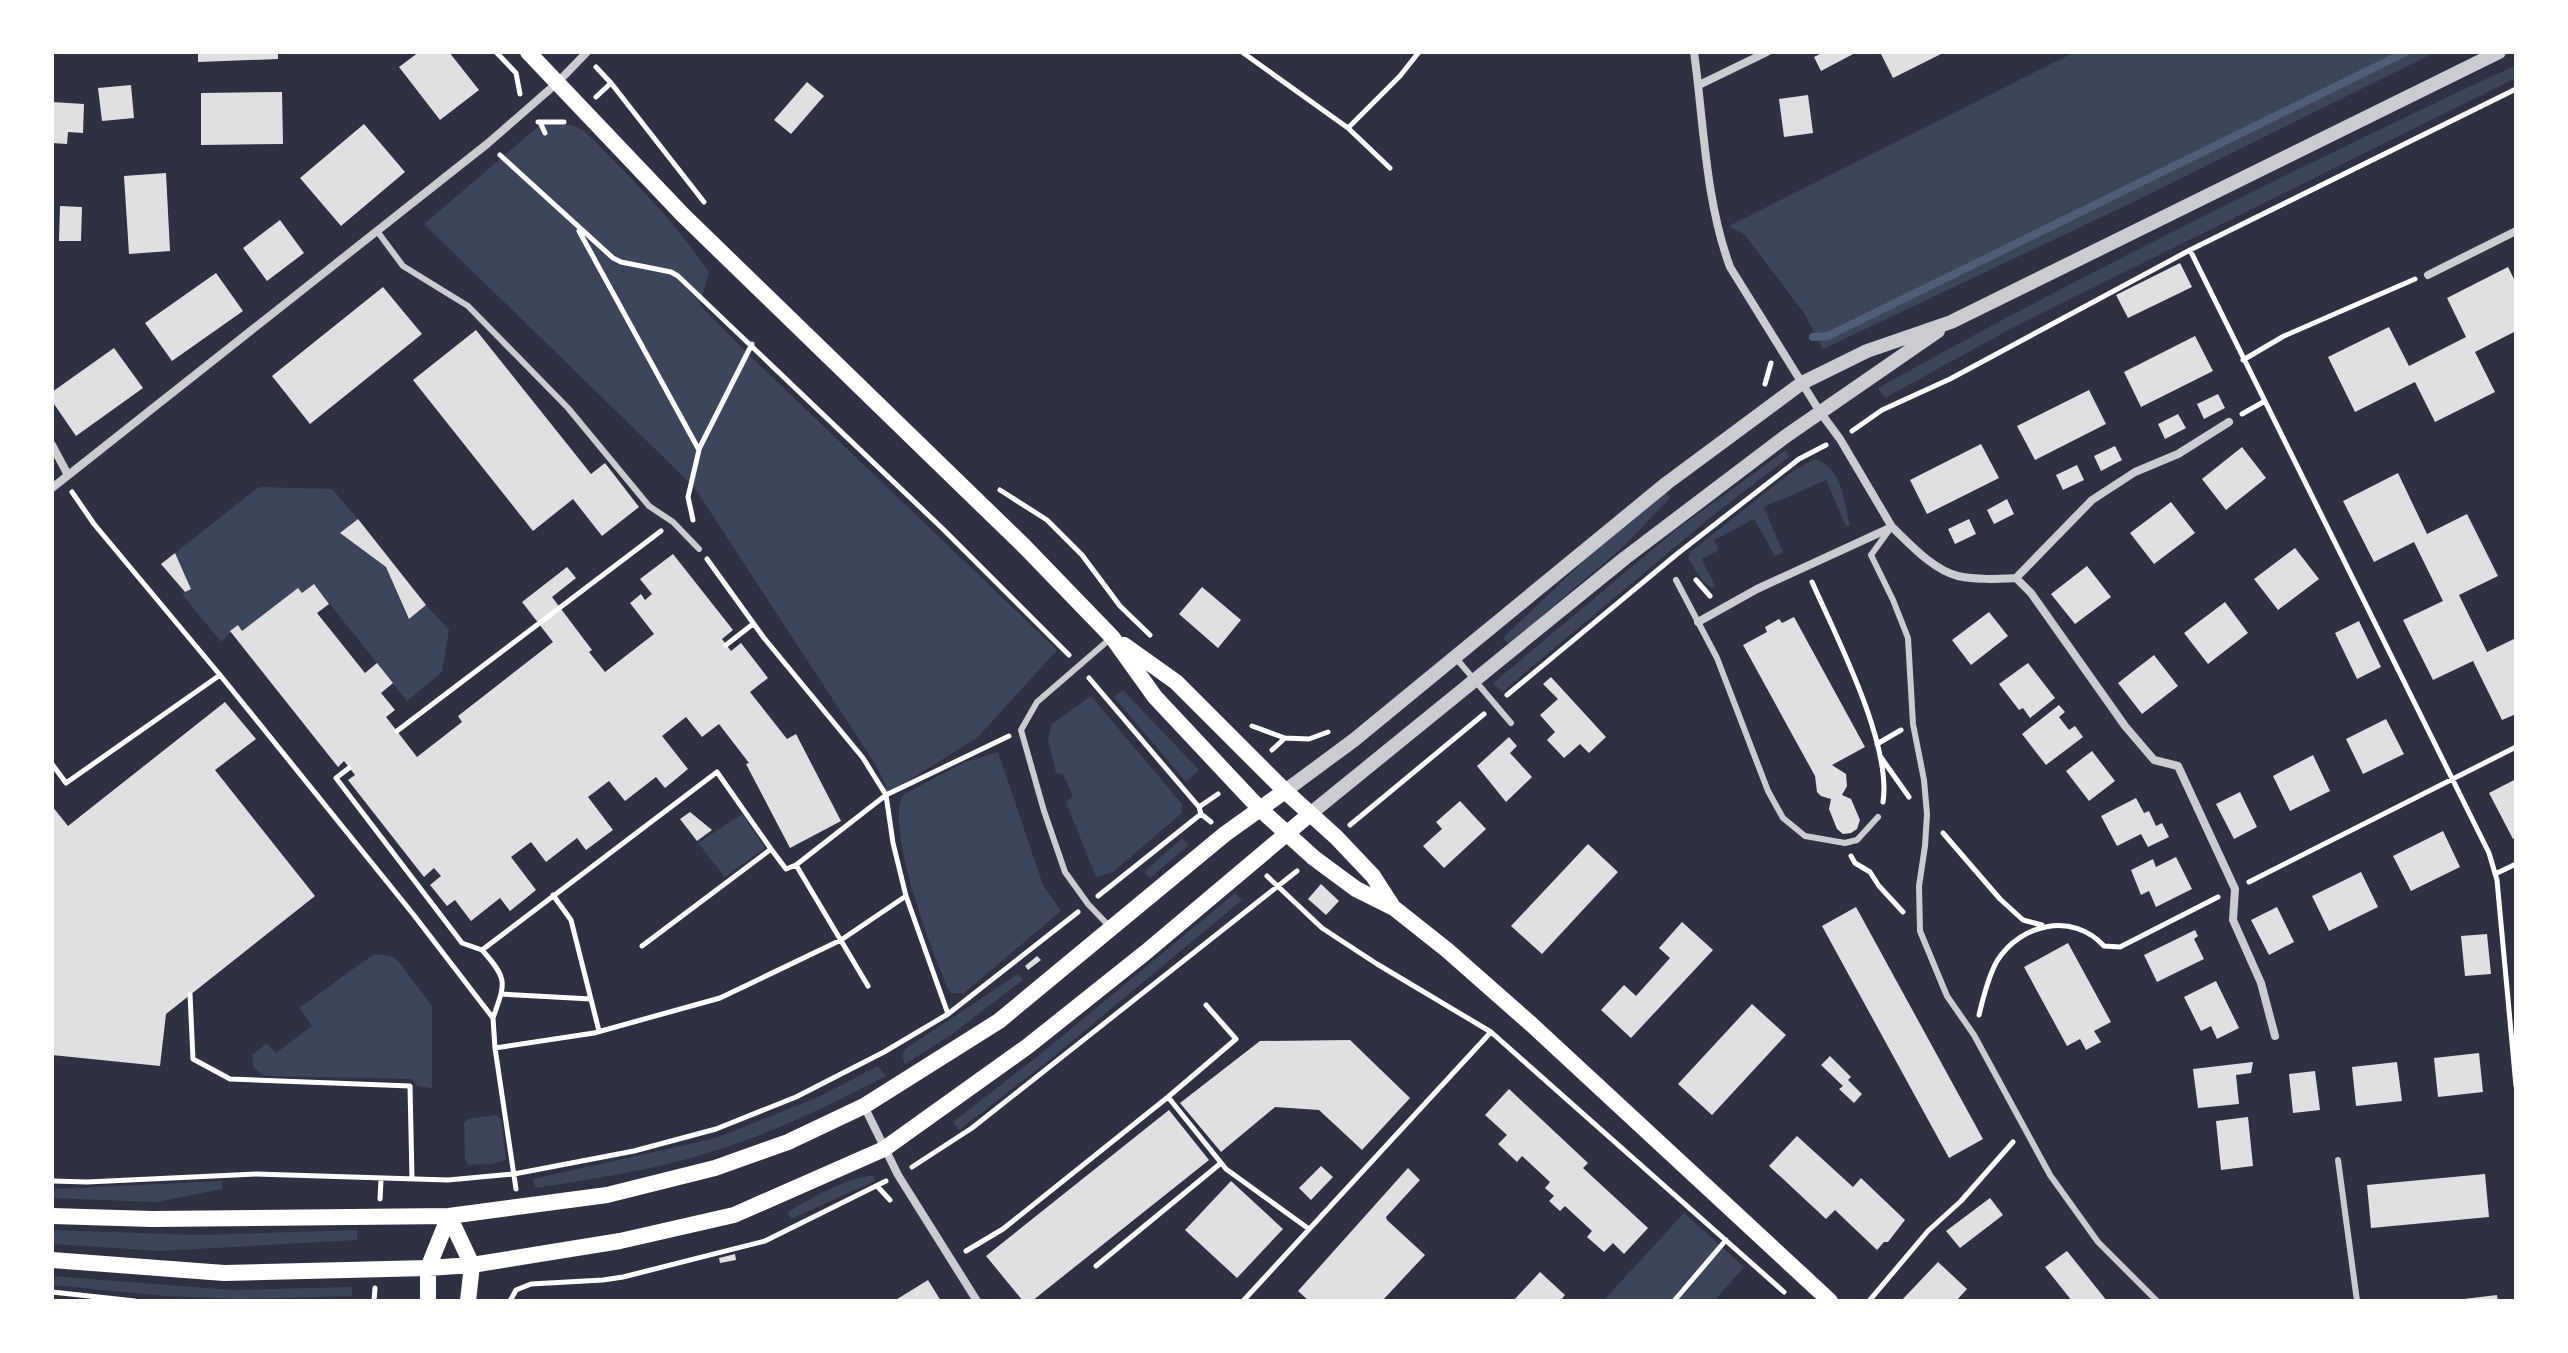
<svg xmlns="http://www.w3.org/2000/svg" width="2568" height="1353" font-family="Cabin,sans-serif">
<rect width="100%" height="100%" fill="#2d3142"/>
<path fill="#3c4559" d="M2075 52H2436L2127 205 1823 349 1804 313 1745 235 1729 226Z
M2516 65V78L2014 327 1885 398 1878 388C2086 272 2300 166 2516 65Z
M541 124 572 125 583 130C630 176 671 217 709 272L700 305 745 351 1057 650 978 737 886 795V785L875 764 694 487 424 224Z
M1786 450 1789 457 1711 517 1502 692 1493 683 1677 529Z
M1815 459C1844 470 1843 500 1850 525L1846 527 1826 480 1764 507 1783 553 1775 556 1754 519 1714 540 1719 550 1702 559 1715 586 1712 588 1702 581 1688 558 1690 552 1794 470Z
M259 487 332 489 358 519 340 533 386 567 408 618 426 605 449 630 442 672 407 701 314 584 302 593 298 588 242 631 238 626 221 642 182 594 191 588 175 553Z
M1665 491 1670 498 1625 545 1509 644 1503 638 1618 528Z
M1123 690 1199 770 1186 782 1114 697Z
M1091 696 1182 804V813L1113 872 1096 877 1066 802 1073 796 1063 774 1056 773 1048 739 1052 724Z
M998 752 1043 885 1061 911 964 993H950C935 960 882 823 904 794L965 762Z
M742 814 765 848 725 877 698 843Z
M1182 838 1189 845 1150 878 1144 872Z
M1235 893 1242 900 1047 1062 959 1130 953 1122 1043 1052Z
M374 954 391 956 398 961 432 1006V1088L418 1086 411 1079 264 1076 254 1068 252 1055 267 1043 276 1053 312 1026 299 1008Z
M1018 974 1023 980 951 1035 905 1064 902 1056 905 1049Z
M878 1066 886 1076C827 1107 768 1135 704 1154 650 1171 591 1179 535 1188L533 1179 716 1138 818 1097Z
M496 1115 501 1119 506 1160 492 1164 468 1165 465 1158 464 1123 468 1119Z
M873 1175 875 1181 791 1219 788 1212C813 1197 844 1179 873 1175Z
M222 1181V1189L157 1202 52 1198V1189Z
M1684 1213 1744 1267 1714 1301H1603Z
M52 1230 200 1235 357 1230V1240L160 1251 52 1244Z
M52 1276 232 1290 352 1287V1296L240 1299 165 1296 52 1285Z"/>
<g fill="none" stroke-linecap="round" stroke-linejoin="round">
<path stroke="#4f5d75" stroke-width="8" d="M1813 337 1828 336 2406 52"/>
</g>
<path fill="#e0e0e3" d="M198 52H278V59L198 62Z
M419 52H449L479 90 440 120 399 67Z
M1824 52H1857L1821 71 1814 57Z
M1880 52H1945L1893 78Z
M807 82 824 96 791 134 774 120Z
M131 85 134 118 102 121 98 88Z
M282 92 283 144 201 145V93Z
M1808 95 1813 133 1784 137 1779 99Z
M52 102 84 104 83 133 68 132 67 144 52 143Z
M364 124 405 172 341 226 300 178Z
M166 173 170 251 129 254 124 176Z
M60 206 82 207 81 241H59Z
M280 220 304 253 267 281 243 248Z
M2180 263 2192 287 2128 318 2116 295Z
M2508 267 2516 283V331L2475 352 2495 392 2435 422 2415 382 2355 412 2328 357 2389 327 2409 366 2466 337 2447 298Z
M216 273 243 311 172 361 145 323Z
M383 287 422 334 310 424 272 376Z
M476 330 591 474 605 463 639 507 602 536 573 499 533 531 413 380Z
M2195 336 2213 371 2141 407 2124 372Z
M114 348 143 388 76 436 52 401V392Z
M2089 390 2106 424 2035 460 2017 426Z
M2218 394 2225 408 2204 419 2197 404Z
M2178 414 2186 428 2165 439 2158 424Z
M1981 444 1999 478 1927 514 1910 480Z
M2115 446 2122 460 2101 471 2094 456Z
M2242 447 2266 478 2226 510 2202 479Z
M2077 465 2084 480 2063 490 2056 475Z
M2398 473 2427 534 2467 514 2498 576 2459 595 2487 652 2516 638V714L2502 720 2473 661 2433 680 2403 620 2443 601 2414 542 2374 562 2343 501Z
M2007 499 2014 514 1994 524 1987 510Z
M2171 502 2195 533 2154 564 2130 533Z
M358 519 426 605 409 619 386 567 340 533Z
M1969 519 1976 534 1955 544 1948 529Z
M2295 548 2319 579 2278 610 2254 579Z
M175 553 191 589 185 592 161 564Z
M673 554 733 630 722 639 731 651 741 643 768 678 750 692 787 739 796 734 841 821 790 848 746 764 749 763 719 724 702 737 686 717 662 736 688 769 665 788 656 777 625 801 609 781 588 797 613 830 586 850 577 838 546 862 531 842 511 857 536 890 510 911 500 898 471 921 455 900 447 906 430 885 441 876 434 868 424 877 348 780 355 775 344 761 338 767 230 631 238 625 242 631 298 588 302 593 314 584 329 604 317 613 365 673 377 663 393 683 381 693 395 710 386 717 417 757 462 722 458 716 553 642 522 602 567 567 576 578 552 597 592 650 589 652 605 672 654 634 630 603 641 594 645 600 652 594 640 579Z
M2087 566 2111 597 2075 624 2051 594Z
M1202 587 1241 620 1218 648 1179 614Z
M2225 602 2248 633 2208 664 2184 633Z
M1989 612 2008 636 1971 665 1952 640Z
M1794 617 1865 747 1832 765 1846 774 1847 786 1842 795 1851 799 1860 820 1857 829 1851 833 1843 834 1837 829 1829 809 1831 799 1821 796 1817 792 1815 776 1743 645 1767 632 1765 627 1779 619 1782 623Z
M2359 621 2381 667 2357 679 2335 633Z
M2154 655 2178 686 2142 714 2118 683Z
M2028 663 2055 698 2030 718 2023 708 2019 710 1999 684Z
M1551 677 1606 737 1589 753 1580 744 1564 758 1547 740 1555 732 1540 715 1558 699 1543 684Z
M225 702 256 739 215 770 315 896 166 1014 160 1066 52 1055V806L68 826Z
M2059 705 2065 712 2059 717 2069 730 2075 726 2083 737 2046 765 2022 734Z
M2386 719 2404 754 2363 774 2346 739Z
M1509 737 1517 746 1510 753 1532 777 1506 802 1477 766Z
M2092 751 2115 781 2089 801 2066 771Z
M2313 755 2330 791 2290 811 2273 776Z
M2516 779V837L2513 839 2489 793Z
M2240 792 2257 827 2234 839 2216 804Z
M2136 798 2144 813 2149 811 2156 826 2162 823 2169 837 2148 847 2141 834 2117 846 2101 816Z
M1460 801 1486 829 1444 868 1423 846 1442 829 1436 822Z
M690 812 712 830 697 841 680 819Z
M2443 831 2460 867 2411 891 2393 856Z
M1588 844 1618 872 1542 954 1511 926Z
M2176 857 2192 889 2156 907 2149 891 2141 895 2131 870 2153 859 2156 867Z
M2361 872 2378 907 2329 931 2312 896Z
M1321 884 1339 901 1326 915 1308 899Z
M1856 907 1983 1139 1949 1158 1822 926Z
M2277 907 2294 942 2269 955 2251 920Z
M1682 922 1713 950 1631 1038 1601 1010 1624 985 1636 996 1670 958 1659 948Z
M2195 930 2198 936 2194 939 2204 959 2157 982 2144 955Z
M2487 934 2491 974 2465 976 2461 936Z
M2068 943 2111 1022 2094 1031 2101 1042 2086 1050 2080 1039 2067 1046 2024 967Z
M1037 956 1041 960 1028 970 1025 966Z
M2216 981 2239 1028 2217 1039 2211 1026 2201 1031 2184 997Z
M1752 1004 1786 1035 1712 1115 1678 1084Z
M1350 1040 1410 1098 1362 1150 1319 1110 1275 1107 1221 1152 1180 1103 1260 1041Z
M2479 1053 2483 1092 2438 1097 2434 1058Z
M1830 1056 1851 1077 1848 1080 1862 1094 1854 1103 1839 1089 1843 1086 1821 1065Z
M2253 1062 2251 1073 2236 1075 2239 1104 2198 1108 2193 1069Z
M2397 1062 2402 1101 2356 1106 2352 1067Z
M2315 1071 2320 1110 2293 1113 2289 1074Z
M1509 1089 1588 1163 1583 1168 1648 1228 1624 1254 1613 1243 1604 1252 1587 1237 1592 1231 1565 1206 1560 1211 1549 1201 1554 1196 1545 1188 1550 1182 1522 1156 1517 1162 1498 1144 1507 1135 1485 1115Z
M1169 1110 1209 1160 1032 1301H1023L986 1256Z
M2248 1117 2253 1166 2221 1170 2216 1121Z
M1797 1136 1853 1187 1861 1178 1905 1220 1888 1242H1884L1877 1250 1835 1210 1826 1219 1769 1166Z
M1321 1166 1333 1177 1311 1200 1299 1188Z
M1408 1168 1420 1180 1386 1217 1387 1220 1425 1255 1382 1301H1309L1298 1291Z
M2485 1174 2489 1217 2371 1228 2367 1185Z
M1231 1181 1283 1229 1237 1278 1185 1230Z
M1990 1198 2003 1215 1960 1248 1946 1231Z
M2067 1251 2107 1301H2072L2045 1267Z
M735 1254 736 1260 720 1263 719 1258Z
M1938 1262 1967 1289 1956 1301H1901Z
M1540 1272 1565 1295 1560 1301H1513Z
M928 1280 941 1301H894Z
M2497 1295 2498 1301H2464V1299Z"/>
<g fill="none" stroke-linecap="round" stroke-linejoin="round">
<path stroke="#fff" stroke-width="5" d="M496 52 516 73 520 94
M1242 52 1348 128 1390 168
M611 83 704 202
M596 97 611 83 596 67
M538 122H564
M540 122 545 133
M1348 128 1400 76 1419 52
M500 155 613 258 621 262 671 272 678 276 943 529 1069 655
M579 231 699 450 688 497 693 520
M2190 250 2489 853 2497 880 2516 1086
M2243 360 2284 336 2415 279
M1765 384 1771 363
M2242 414 2265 401
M1852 431 1882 410 1950 379 2190 250 2516 89
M699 449 752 344
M1000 490 1047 520 1082 555 1120 606 1150 635
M72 492 94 524 220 675 413 914 493 1018 495 1048 516 1189
M707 559 764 638 863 758 886 795 893 843 906 896 948 1014
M1696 580 1710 596
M1812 582C1836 636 1892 744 1883 802
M726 645 753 624
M1089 678 1199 807 1201 814 1211 822
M1507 695 1677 554 1799 459 1826 445
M1252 726 1285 738
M397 731 661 531
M1877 744 1901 730
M1272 750 1285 738 1309 739 1328 732
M1880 756 1909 797
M52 764 66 783 220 675
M349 768 336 778 462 943 482 950 717 772 771 849
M1199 807 1218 794
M1350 825 1484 714
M1943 833 2000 899 2023 920 2042 925
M1851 856 1855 863 1870 872 1879 886 1903 912
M796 865 868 986
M2495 874 2516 864
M1267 876 1322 928 1377 964 1491 1032 1784 1292
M2249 882 2516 747
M553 895 571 920 599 1031
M1098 896 1201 814
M642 946 771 849 786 869 796 865 886 795 1009 736
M482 950C509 980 505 983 493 1018
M190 994 193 1059 230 1079 410 1086 412 1179
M501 994 591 999
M1979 1015C1983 998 1988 977 1997 961 2021 923 2073 912 2104 946L2120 947 2218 897
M495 1048 594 1033 720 998 841 940 906 896
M1168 1097 1226 1169 1309 1229
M912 1167 972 1128 1297 871
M52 1181 87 1182 256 1174 448 1180 514 1174 634 1151 716 1129 796 1097 884 1052 948 1014 1078 912
M877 1186 890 1200
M380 1199 381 1180
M966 1251 1003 1229 1168 1097 1236 1039 1206 1005
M1096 1266 1221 1163
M52 1292 135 1301
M374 1301 375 1288
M510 1301 516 1290 531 1284 603 1280 623 1277 765 1241 886 1181
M1243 1301 1491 1032
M1674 1301 1726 1240
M1869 1301 1928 1231 1961 1201 2013 1142"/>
<path stroke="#caccd0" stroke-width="6" d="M377 231 403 266 468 306 568 408 649 506 673 522 699 549
M1890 529 1871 555 1893 600 1908 638 1913 724 1924 780 1927 814 1925 846 1919 886 1920 931 1947 996 1974 1035 2050 1175 2098 1242 2157 1301
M1676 580 1717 658 1768 791 1783 818 1805 836 1845 843 1857 840 1878 817
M1455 657 1511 723
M1109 926 1088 904 1065 872 1044 811 1021 730 1037 702 1111 638
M2338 1160 2357 1301"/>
<path stroke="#caccd0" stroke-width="8" d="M1694 52C1704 124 1705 199 1730 267L1820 412 1840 439 1892 527 1757 589 1698 622
M1699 85 1767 52
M2428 275 2516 231
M52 445 68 475
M52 488 487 144 557 83 587 52
M1892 527C1910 544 1933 570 1958 576 1977 580 1997 579 2016 578L2092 500 2135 472 2178 454 2229 422
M2016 578 2031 593 2125 726 2154 760 2178 766 2235 889 2233 920 2261 983 2275 1036
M864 1106 898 1175 977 1301"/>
<path stroke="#caccd0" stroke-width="14" d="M1285 791 1354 740 1667 483 1802 383 1867 351 1951 322 2499 52
M1310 814 1625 558 1786 436 1938 331"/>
<path stroke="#fff" stroke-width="16" d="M528 52 683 215 1025 547 1112 637 1155 697 1260 809 1314 858 1356 889 1394 908 1447 950 1531 1024 1830 1301
M1124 645 1176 682 1285 791 1336 837 1373 876 1393 907
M52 1216 152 1219 449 1216 607 1195 715 1168 788 1142 864 1106 999 1021 1225 834 1285 791
M449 1216 472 1265 468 1301
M52 1260 224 1273 428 1268 472 1265 620 1241 734 1215 884 1149 1028 1046 1146 952 1310 814
M428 1301V1268L449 1216"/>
</g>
<rect width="2568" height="1353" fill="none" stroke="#ffffff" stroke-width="108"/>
</svg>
